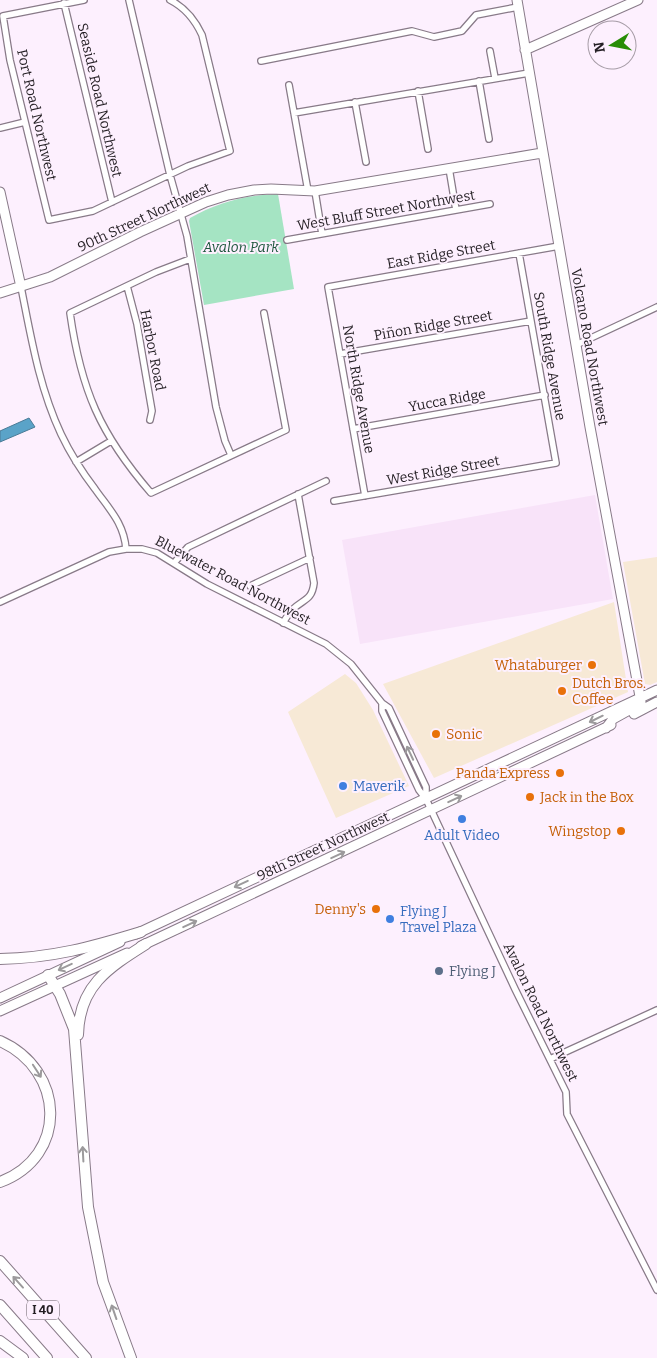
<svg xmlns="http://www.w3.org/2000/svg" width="657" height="1358" font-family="Bitter,serif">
<rect width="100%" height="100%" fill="#fdf0fe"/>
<path fill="#f7e9d6" d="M657 557V682L650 685 645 684 623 562Z
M614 602 628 692 434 778 383 684Z
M345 674 356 683 373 710 409 786 336 818 288 712Z"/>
<path fill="#f8e3f9" d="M595 495 613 599 360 644 342 540Z"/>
<path fill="#a5e4c3" d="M278 194 294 289 204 305 189 221 190 218C218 202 246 195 278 194Z"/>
<path fill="#5aa3c8" stroke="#4a7b96" d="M29 418 35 427 0 442V431Z"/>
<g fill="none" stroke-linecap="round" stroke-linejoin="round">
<defs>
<path id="street" d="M84 0 3 16 10 60 49 220 93 211 188 166 230 151 202 35C195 20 186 8 170 0
M129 0 170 175 187 236 216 407 225 441 231 455
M64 3 112 202
M490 51 495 78
M261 61 412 31 434 37 462 31 476 15 518 7
M479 81 489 139
M289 85 308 191
M418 91 428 149
M355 102 366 162
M294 113 529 73
M0 128 25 122
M449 168 456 210
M315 191 322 234
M287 240 490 204
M190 259 156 272 70 313C81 390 100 434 151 493L286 430 264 313
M127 286 137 324 152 411 150 420
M21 287C31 337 39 387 61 434 70 453 82 472 95 489 109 509 124 523 126 549H142L157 553 207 584 326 644 351 664 382 703
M576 345 657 307
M340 354 531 321
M353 429 545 395
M76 462 111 441
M365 496 328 287 559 246
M334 501 556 463 519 253
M174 563 188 547 326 481
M250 586 310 558
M0 602 109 552 126 549
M283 623C286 618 289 613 292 610 303 599 312 601 314 583L298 494
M426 799V787L389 708 382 703V711L419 790 426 799 515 989 566 1092 567 1114 657 1290
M550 1059 657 1010"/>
<path id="secondary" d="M517 0 590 427 641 702 640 704 613 719 606 728
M525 50 638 0
M0 192 21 287
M0 293 50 277 140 232 206 202 228 195 254 190 271 189 315 191 542 153
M634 714 657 702
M136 934 657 690
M141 946 611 725
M0 998 120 942
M0 1011 127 953"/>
<path id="highway" d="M0 959C52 958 92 947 141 932
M48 975 60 994 74 1029 88 1207 103 1282 131 1358
M78 1035C79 986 108 968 146 944
M0 1041C65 1070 69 1156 0 1182
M0 1261 86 1358
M0 1305 47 1358
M0 1341 23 1358"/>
</defs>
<use href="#street" stroke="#887a88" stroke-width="8"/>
<use href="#secondary" stroke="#887a88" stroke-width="11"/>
<use href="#highway" stroke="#887a88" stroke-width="12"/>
<use href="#street" stroke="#fff" stroke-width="5.5"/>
<use href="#secondary" stroke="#fff" stroke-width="9"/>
<use href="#highway" stroke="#fff" stroke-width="10"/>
</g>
<defs><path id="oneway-shaft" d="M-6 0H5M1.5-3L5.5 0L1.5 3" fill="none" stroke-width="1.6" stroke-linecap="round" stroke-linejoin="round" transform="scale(1.25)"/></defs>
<g stroke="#9c9a9c">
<use href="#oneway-shaft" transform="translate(596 719) rotate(154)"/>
<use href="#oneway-shaft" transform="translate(410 753) rotate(-115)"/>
<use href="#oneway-shaft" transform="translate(455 799) rotate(-25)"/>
<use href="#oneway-shaft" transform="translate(338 855) rotate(-25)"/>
<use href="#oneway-shaft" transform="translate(241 884) rotate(155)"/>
<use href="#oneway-shaft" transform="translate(190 924) rotate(-25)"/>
<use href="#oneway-shaft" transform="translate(65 967) rotate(155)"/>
<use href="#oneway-shaft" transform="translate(37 1071) rotate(57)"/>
<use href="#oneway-shaft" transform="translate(83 1154) rotate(-93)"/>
<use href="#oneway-shaft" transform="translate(18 1282) rotate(-132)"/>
<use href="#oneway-shaft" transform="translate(114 1312) rotate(-109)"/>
</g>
<g fill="#e8710a" stroke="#fdf0fe" stroke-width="2">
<circle cx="592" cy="665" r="5"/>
<circle cx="562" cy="691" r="5"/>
<circle cx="436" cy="734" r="5"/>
<circle cx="560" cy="773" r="5"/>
<circle cx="530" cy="797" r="5"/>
<circle cx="621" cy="831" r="5"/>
<circle cx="376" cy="909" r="5"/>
</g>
<g fill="#3f7fe0" stroke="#fdf0fe" stroke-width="2">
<circle cx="343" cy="786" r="5"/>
<circle cx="462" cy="819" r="5"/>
<circle cx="390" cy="919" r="5"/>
</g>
<circle fill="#5c6f8a" stroke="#fdf0fe" stroke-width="2" cx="439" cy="971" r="5"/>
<g text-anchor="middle" stroke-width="4" stroke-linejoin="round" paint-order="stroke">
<rect fill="#fdf0fe" stroke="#645d65" stroke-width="1" x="27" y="1300.5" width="32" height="19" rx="4"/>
<g font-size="12" font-weight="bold" fill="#231e23">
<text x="43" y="1314">I 40</text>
</g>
<g font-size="14" fill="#231e23" stroke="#fdf0fe">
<text transform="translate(100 100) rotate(77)" y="5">Seaside Road Northwest</text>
<text transform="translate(37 115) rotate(77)" y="5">Port Road Northwest</text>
<text transform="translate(386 210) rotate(-10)" y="5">West Bluff Street Northwest</text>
<text transform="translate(144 217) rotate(-25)" y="5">90th Street Northwest</text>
<text transform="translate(441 254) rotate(-10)" y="5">East Ridge Street</text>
<text transform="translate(433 325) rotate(-10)" y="5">Piñon Ridge Street</text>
<text transform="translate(590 347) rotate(80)" y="5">Volcano Road Northwest</text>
<text transform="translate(153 350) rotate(79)" y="5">Harbor Road</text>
<text transform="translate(550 356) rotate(80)" y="5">South Ridge Avenue</text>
<text transform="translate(359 389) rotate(80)" y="5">North Ridge Avenue</text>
<text transform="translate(447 400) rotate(-10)" y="5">Yucca Ridge</text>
<text transform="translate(443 470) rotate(-10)" y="5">West Ridge Street</text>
<text transform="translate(233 580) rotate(28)" y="5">Bluewater Road Northwest</text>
<text transform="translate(323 846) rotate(-25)" y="5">98th Street Northwest</text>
<text transform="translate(541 1012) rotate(64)" y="5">Avalon Road Northwest</text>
</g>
<g font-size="14" font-style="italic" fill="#1f573e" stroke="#fdf0fe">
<text x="241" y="252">Avalon Park</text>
</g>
<g font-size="14" fill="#c56008" stroke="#fdf0fe" text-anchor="end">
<text x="582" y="670">Whataburger</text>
<text x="572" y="688" text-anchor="start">Dutch Bros.<tspan x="572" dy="16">Coffee</tspan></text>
<text x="446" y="739" text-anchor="start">Sonic</text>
<text x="550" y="778">Panda Express</text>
<text x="540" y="802" text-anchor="start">Jack in the Box</text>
<text x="611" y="836">Wingstop</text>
<text x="366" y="914">Denny's</text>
</g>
<g font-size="14" fill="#366cbe" stroke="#fdf0fe" text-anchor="start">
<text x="353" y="791">Maverik</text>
<text x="462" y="840" text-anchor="middle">Adult Video</text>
<text x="400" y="916">Flying J<tspan x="400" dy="16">Travel Plaza</tspan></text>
</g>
<g font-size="14" fill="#4e5e75" stroke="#fdf0fe" text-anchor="start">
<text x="449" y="976">Flying J</text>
</g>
</g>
<g transform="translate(612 45) rotate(260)"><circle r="24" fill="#fdf0fe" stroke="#a69ca6"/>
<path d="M0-4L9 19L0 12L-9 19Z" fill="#288d06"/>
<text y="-8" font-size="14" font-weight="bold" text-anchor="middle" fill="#231e23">N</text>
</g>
</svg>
